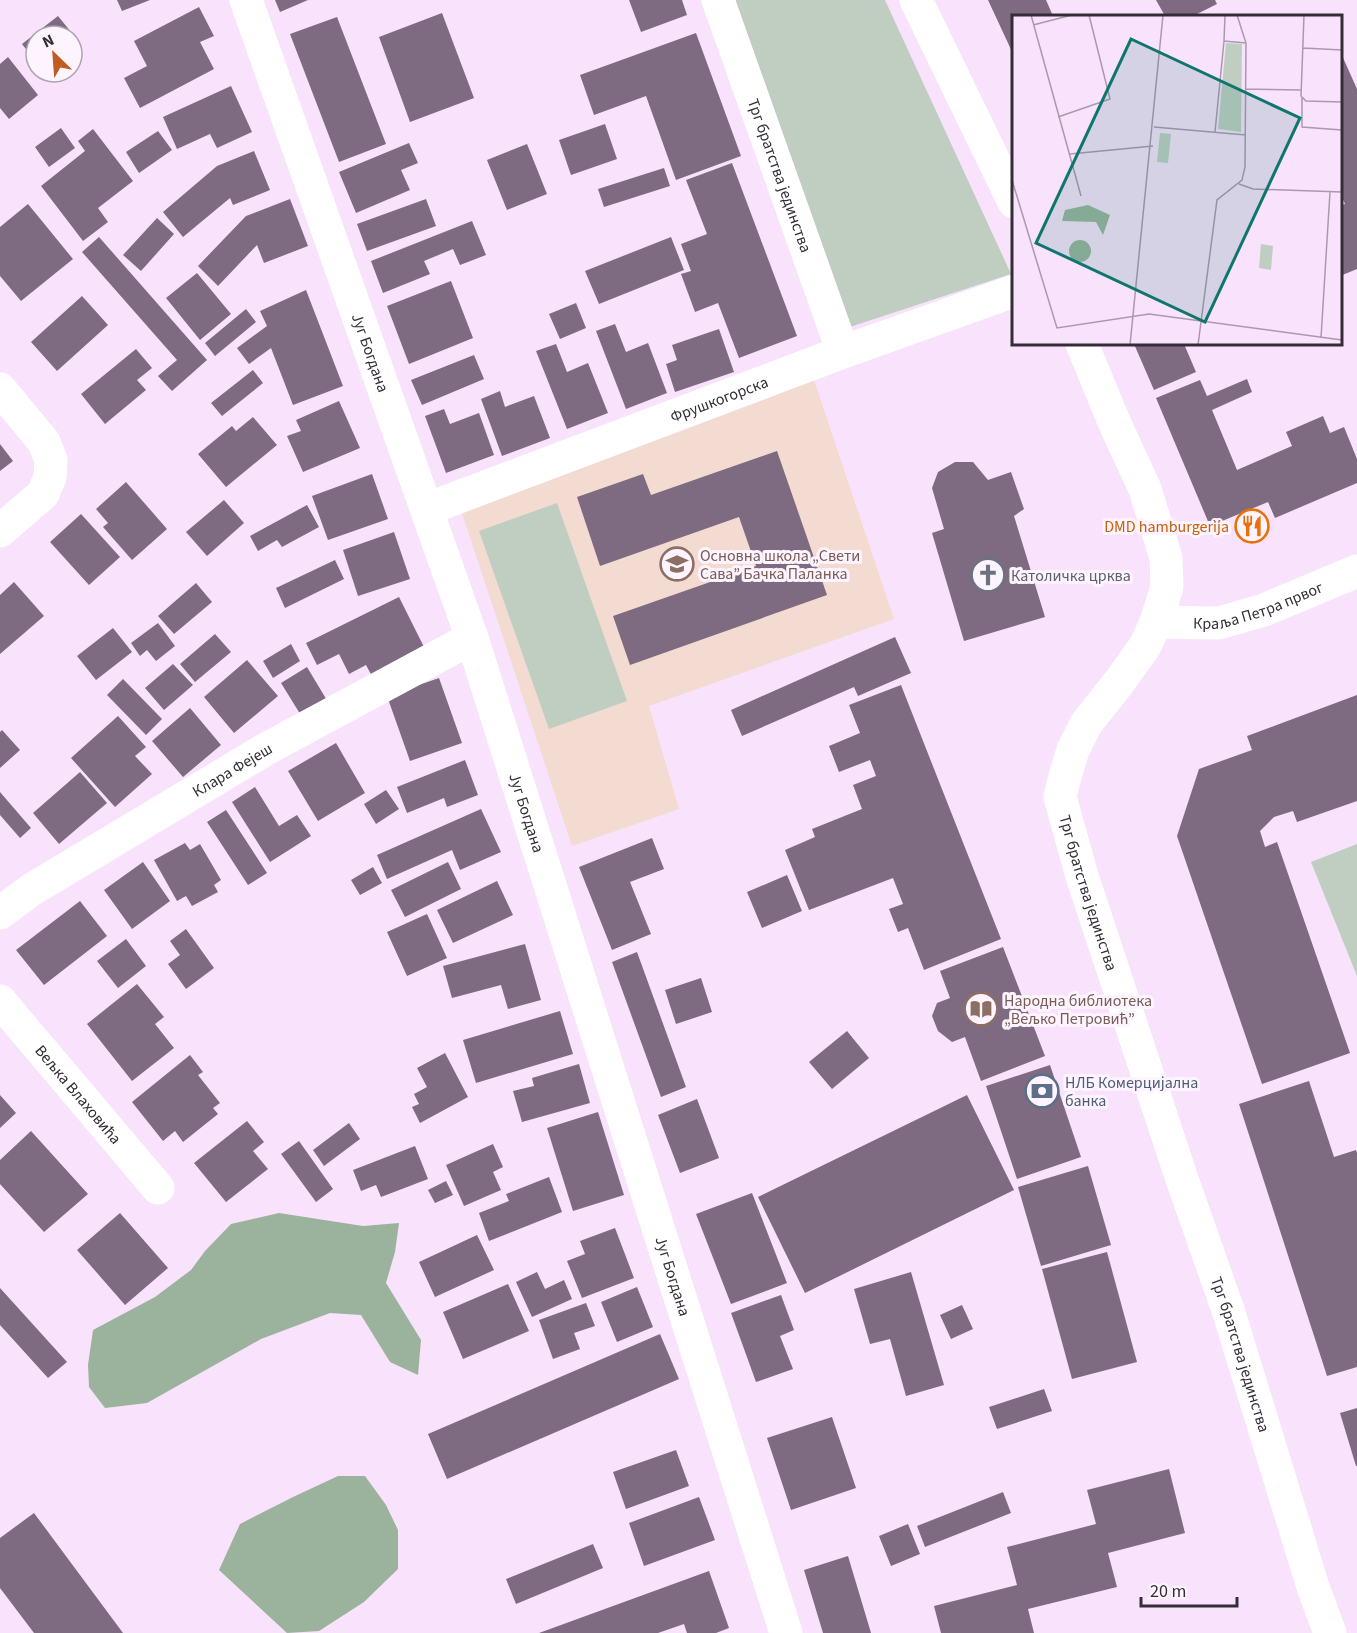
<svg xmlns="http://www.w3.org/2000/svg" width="1357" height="1633" font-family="'Source Sans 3',sans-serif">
<rect width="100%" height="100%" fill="#f9e2fc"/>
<path fill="#f3dbd1" d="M813 377 894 619 649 706 679 809 572 846 461 510Z"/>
<path fill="#bfcec0" d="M735 0H885L1011 274 850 327Z
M557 503 627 701 549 729 479 531Z
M1357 844V976L1311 862Z"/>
<path fill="#9bb39d" d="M279 1213 363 1226 399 1223 395 1252 386 1283 421 1340 418 1375 390 1362 361 1315 330 1313 261 1339 147 1403 105 1408 89 1387 88 1365 93 1330 155 1297 191 1270 205 1251 231 1224Z
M338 1476H365L386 1505 398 1530V1569L364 1602 319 1631 287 1633 219 1570 240 1524 293 1497Z"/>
<path fill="#7e6a81" d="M117 0H150L122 11Z
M275 0H308L280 12Z
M629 0H682L687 15 641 32Z
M988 0H1046L1053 16H1014V56Z
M1156 0H1215L1217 4 1193 16H1165Z
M199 7 214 36 200 42 214 69 140 108 124 78 147 66 134 41Z
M442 13 474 98 410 122 379 37Z
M58 16 75 37 72 39V36H36V62L22 44Z
M337 17 386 144 339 162 290 34Z
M696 33 741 156 676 180 646 96 594 115 580 75Z
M1340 51 1357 89V269L1340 276V206L1345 204 1340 193Z
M8 57 38 95 9 119 0 108V64Z
M231 86 252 132 217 148 210 134 177 149 163 117Z
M605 124 617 159 571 175 559 140Z
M61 128 75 148 49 167 35 147Z
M93 129 133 181 98 208 108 222 83 241 41 186 85 151 78 141Z
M158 131 172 150 139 173 126 152Z
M409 143 418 163 401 170 410 190 356 213 339 172Z
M527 144 547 194 507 210 487 160Z
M254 151 270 190 233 205 230 198 183 237 163 212 217 166Z
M732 163 797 336 739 358 718 303 695 312 681 274 691 271 681 244 707 234 686 180Z
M664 168 670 186 604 207 598 189Z
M290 199 308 246 264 263 257 245 218 286 198 266 246 216Z
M426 199 436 226 367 251 357 224Z
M28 204 73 259 21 301 0 276V227Z
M157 218 174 234 141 271 123 255Z
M472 221 486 255 460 265 453 249 424 261 430 274 383 293 371 261Z
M99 237 207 360 172 391 158 376 177 360 82 252Z
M671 237 684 270 599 304 585 271Z
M197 273 231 314 200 340 166 298Z
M451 281 473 338 409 364 387 306Z
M306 290 343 386 293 405 271 348 249 364 237 348 267 326 260 311Z
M82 296 108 325 57 371 31 342Z
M576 303 586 328 560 339 549 314Z
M246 309 256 322 215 356 205 343Z
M615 324 626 352 648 343 667 393 626 409 596 331Z
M719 329 734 372 675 392 666 364 677 360 672 345Z
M556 344 567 372 588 363 608 413 567 429 536 351Z
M1134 344H1184L1196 372 1154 390Z
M136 349 152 368 137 380 146 390 105 424 81 394Z
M474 355 484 379 422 405 411 380Z
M253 370 263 383 222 416 211 403Z
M1247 379 1252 392 1212 410 1237 470 1292 446 1286 432 1323 416 1330 433 1344 427 1357 459V483L1275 518 1268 502 1210 526 1156 398 1200 380 1207 396Z
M500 391 505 407 534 396 550 438 502 456 481 399Z
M339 401 360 448 303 472 287 436 301 431 296 420Z
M444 409 450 424 479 413 494 455 446 473 425 416Z
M253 417 277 445 226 487 198 454 232 426 236 431Z
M0 444 13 461 0 471Z
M777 451 827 595 630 665 613 616 756 566 739 517 600 566 577 497 643 474 651 495Z
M955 462H973L988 480 1011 472 1024 509 1014 516 1045 617 964 641 932 533 944 529 932 488 938 472Z
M372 474 388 519 328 540 312 496Z
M126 482 167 529 132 560 103 527 108 523 96 509Z
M224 500 244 523 207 556 186 532Z
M307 505 319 527 282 547 277 540 258 551 250 536Z
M81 514 120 557 89 585 50 542Z
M394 532 410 579 358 596 343 550Z
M335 560 344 579 285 608 276 588Z
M14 582 44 616 0 654V595Z
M196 583 212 602 174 634 158 616Z
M399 597 427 653 374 680 366 665 349 674 339 654 317 665 306 643Z
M158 623 175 646 156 661 147 650 140 656 131 643Z
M113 628 132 652 96 680 77 656Z
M215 634 231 652 195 682 180 664Z
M895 637 911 673 858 696 854 687 742 736 731 710Z
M291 644 300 661 273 678 263 661Z
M247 660 278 696 234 733 204 697Z
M173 664 193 685 164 710 145 688Z
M307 667 328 702 302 717 281 683Z
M439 678 462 743 410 761 387 696Z
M123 679 162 719 146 735 107 695Z
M901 685 1001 939 924 970 908 928 898 932 889 909 903 904 893 878 809 910 785 850 815 837 812 829 862 809 853 785 876 776 870 760 839 772 829 746 860 733 849 705Z
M1357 695V801L1297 822 1293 811 1274 817 1260 831 1265 847 1277 842 1350 1053 1262 1084 1177 836 1199 769 1252 750 1247 736Z
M190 708 221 745 183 777 152 741Z
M118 716 146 747 135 756 152 774 115 807 71 758Z
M2 730 20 750 0 768V732Z
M336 743 365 793 318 821 288 771Z
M465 760 478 795 447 807 444 798 407 813 397 787Z
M80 772 107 803 59 844 33 813Z
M255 787 279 826 297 815 311 836 270 862 232 802Z
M386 790 399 809 376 824 364 804Z
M0 792 31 828 20 838 0 815Z
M481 809 501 852 460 870 452 850 387 879 377 855Z
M226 810 267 873 248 885 207 822Z
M652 838 664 869 630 882 651 934 612 950 579 867Z
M185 843 190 850 200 844 221 880 214 885 218 892 192 906 186 896 177 901 154 860Z
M143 862 170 901 132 929 104 890Z
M448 862 461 889 405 917 391 890Z
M373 867 382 883 360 895 351 880Z
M787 875 802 911 762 928 747 892Z
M497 881 513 915 453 943 437 910Z
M80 901 107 936 44 985 16 950Z
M427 914 447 958 407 976 387 932Z
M186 929 214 968 186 989 168 964 180 955 170 941Z
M126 939 146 966 118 988 97 961Z
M525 944 541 1000 508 1009 501 985 452 998 443 966Z
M1003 947 1045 1056 981 1081 965 1037 952 1042 938 1031 932 1016 937 1003 950 998 940 971Z
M637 952 686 1087 661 1097 612 962Z
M701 978 712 1012 676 1024 665 990Z
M137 984 164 1017 155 1024 174 1048 132 1081 87 1024Z
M560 1011 573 1054 476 1083 463 1040Z
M847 1031 869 1058 832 1089 809 1062Z
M445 1053 468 1097 420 1123 412 1107 419 1104 414 1094 427 1087 417 1068Z
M190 1055 203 1072 198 1075 220 1103 213 1108 218 1114 183 1142 175 1131 163 1141 132 1102Z
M579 1064 590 1103 522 1122 513 1091 534 1086 532 1078Z
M1050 1065 1081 1157 1017 1179 986 1086Z
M1309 1081 1334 1157 1356 1150 1357 1153V1367L1327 1376 1239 1104Z
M0 1095 16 1113 0 1128Z
M967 1095 1014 1190 805 1293 758 1197Z
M697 1099 719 1158 680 1173 658 1115Z
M598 1112 624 1195 573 1211 547 1128Z
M247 1121 264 1142 253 1151 268 1169 226 1202 194 1163Z
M349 1123 360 1139 324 1166 313 1150Z
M31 1131 88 1194 44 1232 0 1184V1160Z
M299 1141 333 1189 316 1202 281 1154Z
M493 1144 503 1167 493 1172 501 1190 464 1206 446 1165Z
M415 1146 428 1179 381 1197 376 1185 361 1191 353 1170Z
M1088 1166 1111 1245 1041 1266 1018 1187Z
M549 1177 562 1212 489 1241 479 1213 509 1201 506 1194Z
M446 1181 453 1195 435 1203 428 1190Z
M752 1193 787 1283 731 1304 696 1214Z
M120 1213 168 1268 125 1305 77 1250Z
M615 1228 634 1278 582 1298 567 1261 585 1254 580 1241Z
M477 1235 494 1270 435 1297 419 1262Z
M1107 1252 1137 1362 1072 1379 1042 1269Z
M537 1272 545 1289 564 1280 572 1299 532 1317 516 1282Z
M911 1272 944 1385 906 1396 890 1339 870 1344 854 1289Z
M508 1284 529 1331 463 1359 443 1312Z
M637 1287 653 1327 617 1342 601 1302Z
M0 1288 67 1362 48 1378 0 1325Z
M781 1295 794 1330 780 1336 793 1369 756 1382 731 1313Z
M586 1303 595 1326 574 1333 580 1349 553 1359 539 1320Z
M962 1305 973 1329 951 1339 940 1315Z
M660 1334 679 1379 447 1479 428 1434Z
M1044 1389 1052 1411 997 1429 989 1407Z
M1357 1408V1466H1356L1340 1413Z
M832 1417 856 1488 791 1510 767 1438Z
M676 1450 689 1486 626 1509 613 1472Z
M1169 1469 1185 1533 1108 1553 1117 1587 1028 1609 1034 1633H941L934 1606 1017 1585 1007 1547 1096 1524 1087 1490Z
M1003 1492 1011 1513 925 1547 917 1526Z
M699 1497 715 1540 644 1566 629 1523Z
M34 1513 123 1633H34L0 1588V1538Z
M908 1524 920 1554 891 1566 879 1536Z
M593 1544 603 1568 516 1604 506 1579Z
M848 1556 871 1633H823L804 1570Z
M709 1571 729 1628 716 1633H687L684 1624 658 1633H539Z"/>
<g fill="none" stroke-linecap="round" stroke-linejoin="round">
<g stroke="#fff" stroke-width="33">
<path id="s1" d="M246 0 472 638 786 1633"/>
<path id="s2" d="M718 0 843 352"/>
<path d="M0 389 44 442 51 460 50 477 43 494 0 531"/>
<path id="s3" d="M427 509 843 352 1014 291"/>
<path id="s4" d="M1156 622 1219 623 1264 610 1357 571"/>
<path id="s5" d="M0 913 31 890 266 749 472 638"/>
<path id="s6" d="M0 1001 158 1188"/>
</g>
<g stroke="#fff" stroke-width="33">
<path d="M916 0 1014 202"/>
<path id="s7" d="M1082 344 1115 424 1145 489 1166 558 1167 587 1156 622 1145 646 1120 681 1086 724 1073 750 1064 780 1060 797 1082 876 1182 1179 1229 1313 1313 1587 1330 1633"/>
</g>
</g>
<defs>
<symbol id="restaurant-ring" viewBox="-11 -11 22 22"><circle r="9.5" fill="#fef4ff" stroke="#e8710a" stroke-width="1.5"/><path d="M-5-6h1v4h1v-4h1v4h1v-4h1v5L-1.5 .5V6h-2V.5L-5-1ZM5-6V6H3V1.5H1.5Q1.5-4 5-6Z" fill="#e8710a"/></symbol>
<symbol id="school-ring" viewBox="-11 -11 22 22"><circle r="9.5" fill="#fef4ff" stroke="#8d6e63" stroke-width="1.5"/><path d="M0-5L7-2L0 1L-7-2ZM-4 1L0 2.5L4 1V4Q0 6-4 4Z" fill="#8d6e63"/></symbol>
<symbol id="church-ring" viewBox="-11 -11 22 22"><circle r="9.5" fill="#fef4ff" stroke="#6b7280" stroke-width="1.5"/><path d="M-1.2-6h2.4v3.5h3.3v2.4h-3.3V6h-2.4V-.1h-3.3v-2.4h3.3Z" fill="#6b7280"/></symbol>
<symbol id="library-ring" viewBox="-11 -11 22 22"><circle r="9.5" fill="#fef4ff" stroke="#8d6e63" stroke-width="1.5"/><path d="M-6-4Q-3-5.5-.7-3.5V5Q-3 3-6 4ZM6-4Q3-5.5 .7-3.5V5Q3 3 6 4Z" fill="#8d6e63"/></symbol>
<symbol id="bank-ring" viewBox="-11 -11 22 22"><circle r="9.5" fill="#fef4ff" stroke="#5c6f8a" stroke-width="1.5"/><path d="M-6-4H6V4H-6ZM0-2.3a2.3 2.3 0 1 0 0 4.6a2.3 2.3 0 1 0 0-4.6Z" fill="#5c6f8a"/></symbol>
</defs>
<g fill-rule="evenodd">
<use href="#restaurant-ring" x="1233" y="507" width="38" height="38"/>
<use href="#school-ring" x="658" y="545" width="38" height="38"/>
<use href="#church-ring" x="969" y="556" width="38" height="38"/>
<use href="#library-ring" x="962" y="990" width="38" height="38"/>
<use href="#bank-ring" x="1023" y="1072" width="38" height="38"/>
</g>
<g text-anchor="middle" stroke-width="6" stroke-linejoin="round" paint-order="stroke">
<g font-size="16" fill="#342c36" stroke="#fef4ff">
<text dy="6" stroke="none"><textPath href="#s2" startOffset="186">Трг братства јединства</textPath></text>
<text dy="6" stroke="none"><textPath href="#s1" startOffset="374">Југ Богдана</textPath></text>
<text dy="6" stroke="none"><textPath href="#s3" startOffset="312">Фрушкогорска</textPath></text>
<text dy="6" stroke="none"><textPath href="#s4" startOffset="105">Краља Петра првог</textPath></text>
<text dy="6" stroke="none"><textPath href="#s5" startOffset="273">Клара Фејеш</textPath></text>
<text dy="6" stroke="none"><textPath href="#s1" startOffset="860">Југ Богдана</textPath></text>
<text dy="6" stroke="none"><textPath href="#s7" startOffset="598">Трг братства јединства</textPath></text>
<text dy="6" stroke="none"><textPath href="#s6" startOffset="122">Вељка Влаховића</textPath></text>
<text dy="6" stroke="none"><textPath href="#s1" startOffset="1346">Југ Богдана</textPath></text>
<text dy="6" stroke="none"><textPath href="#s7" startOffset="1084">Трг братства јединства</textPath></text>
</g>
<g font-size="16" fill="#c56008" stroke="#fef4ff" text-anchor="end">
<text x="1229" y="532">DMD hamburgerija</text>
</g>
<g font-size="16" fill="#785e54" stroke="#fef4ff" text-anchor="start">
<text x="700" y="561">Основна школа „Свети<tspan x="700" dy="18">Сава” Бачка Паланка</tspan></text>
<text x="1004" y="1006">Народна библиотека<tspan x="1004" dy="18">„Вељко Петровић”</tspan></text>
</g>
<g font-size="16" fill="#5b616d" stroke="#fef4ff" text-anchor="start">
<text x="1011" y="581">Католичка црква</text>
</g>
<g font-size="16" fill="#4e5e75" stroke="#fef4ff" text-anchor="start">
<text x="1065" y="1088">НЛБ Комерцијална<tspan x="1065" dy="18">банка</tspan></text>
</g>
</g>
<g transform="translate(1012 15)">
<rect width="330" height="330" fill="#f9e2fc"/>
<path d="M214 28 230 29 229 117 206 114ZM148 118 159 119 156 148 145 147ZM249 229 261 231 259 255 247 253Z" fill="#bfcec0"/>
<path d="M76 190 98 200 91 220 84 207 50 206 53 195ZM57 236a11 11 0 1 1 22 0a11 11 0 1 1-22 0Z" fill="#9bb39d"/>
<path fill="none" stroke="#aa99ad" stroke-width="1.5" d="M19 0 69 181M292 0 289 81 294 86 330 87M21 10 60 0M212 26 213 0M291 33 330 35M233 74 289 75M290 83V112L330 115M46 102 98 84 77 0M142 112 234 120M203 117 212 26 234 28M58 139 141 131M0 165 45 313 137 299 330 325M227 169 241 174 330 177M309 323 318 177M118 330 151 0M186 330 205 185 230 165 233 152 234 28 225 0"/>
<path fill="#0f766e" fill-opacity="0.15" stroke="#0f766e" stroke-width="3" d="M119 24 288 103 193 307 24 228Z"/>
<rect width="330" height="330" fill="none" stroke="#342c36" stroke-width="3"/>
</g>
<g transform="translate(54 54) rotate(335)"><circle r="28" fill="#fef4ff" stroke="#ada4af" stroke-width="1.5"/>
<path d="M0-4.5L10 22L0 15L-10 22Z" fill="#bf5c22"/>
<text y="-9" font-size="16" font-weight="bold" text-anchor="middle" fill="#342c36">N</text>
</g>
<path d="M1141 1597v9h96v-9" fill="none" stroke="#342c36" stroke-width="3"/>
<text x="1150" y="1597" font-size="18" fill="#342c36" stroke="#fef4ff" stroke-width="4.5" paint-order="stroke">20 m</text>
</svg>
